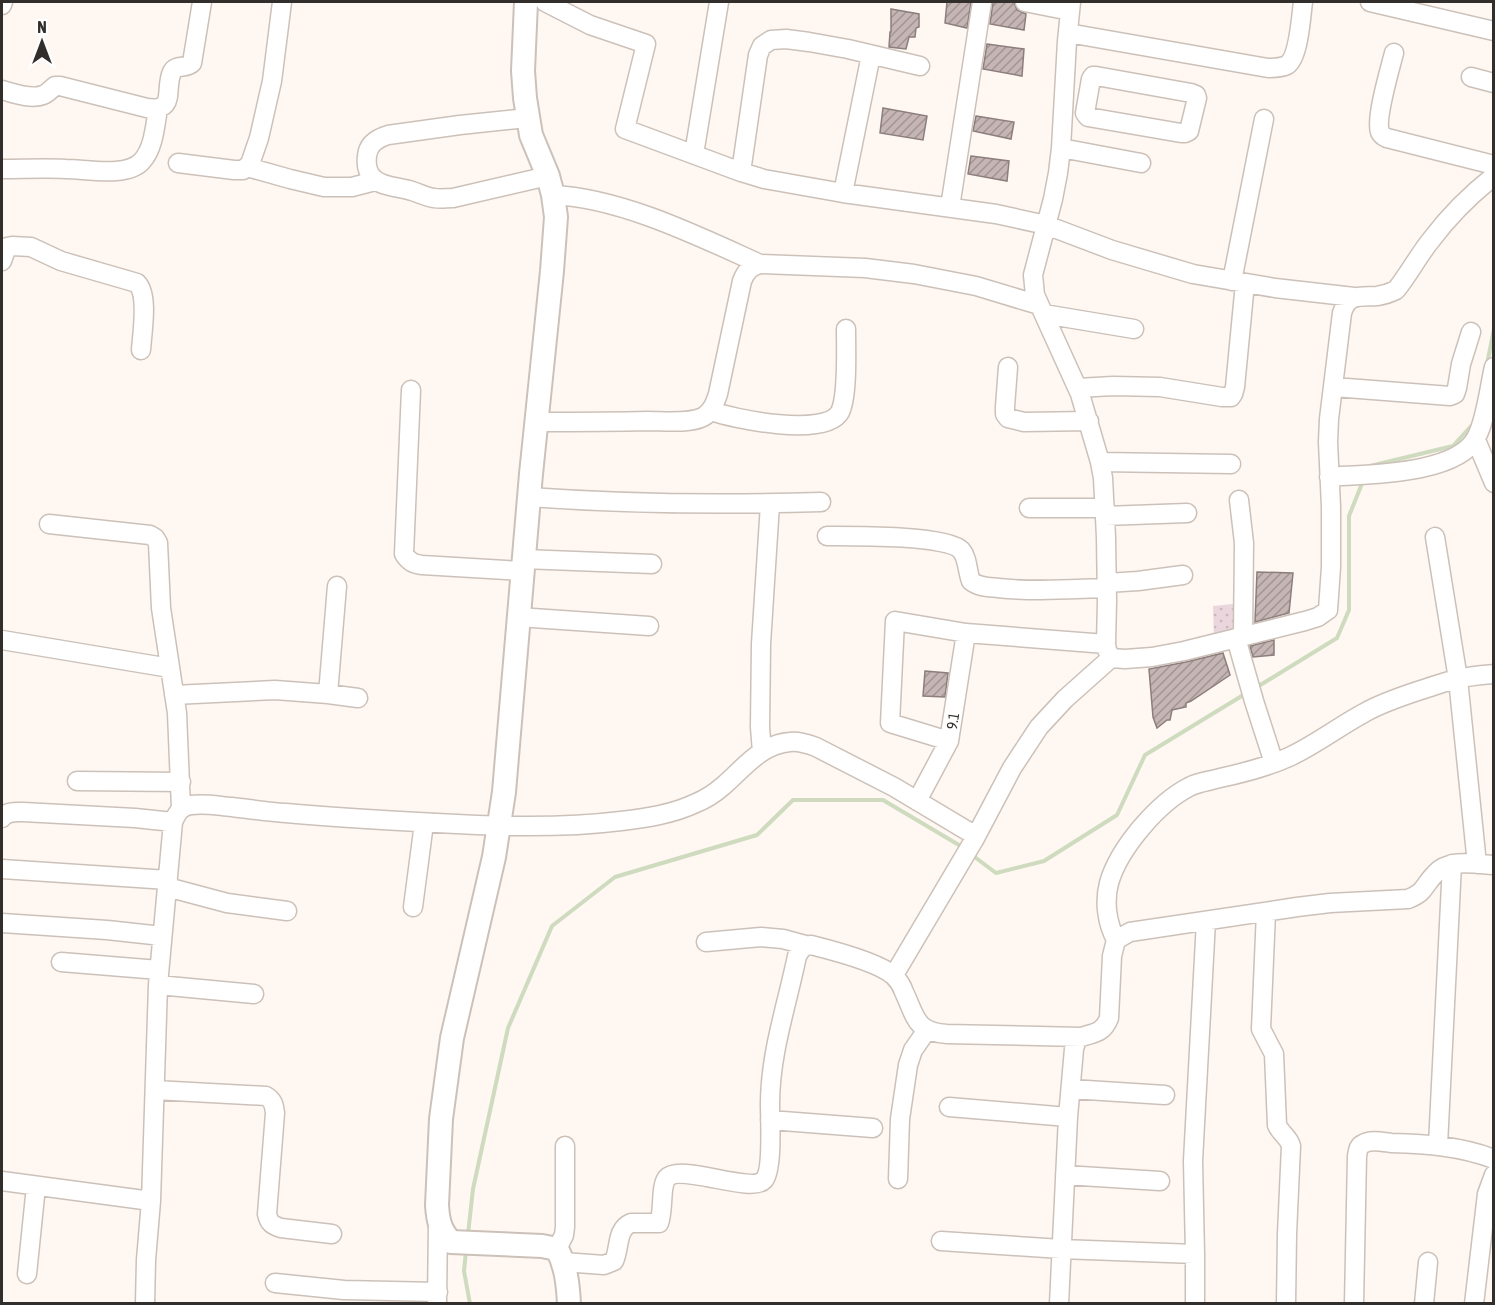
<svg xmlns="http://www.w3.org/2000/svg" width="1495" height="1305" font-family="'Asap Condensed',sans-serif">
<defs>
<pattern id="grass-dots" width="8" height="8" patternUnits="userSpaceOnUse" patternTransform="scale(1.5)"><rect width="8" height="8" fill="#ebd6de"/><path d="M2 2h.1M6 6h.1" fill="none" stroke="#cab8bf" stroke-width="1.8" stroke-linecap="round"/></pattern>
<pattern id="building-hatch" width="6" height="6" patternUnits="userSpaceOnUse" patternTransform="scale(1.5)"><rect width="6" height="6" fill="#c5b6b5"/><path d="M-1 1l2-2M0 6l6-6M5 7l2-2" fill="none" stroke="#a19493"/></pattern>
</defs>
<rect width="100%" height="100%" fill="#fef7f2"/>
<path fill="url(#grass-dots)" d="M1243 603 1244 627 1214 640 1213 606Z"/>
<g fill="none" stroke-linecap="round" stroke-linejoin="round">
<path stroke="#cedbbe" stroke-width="4" d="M1487 364 1494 329
M1370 466 1453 446 1473 424
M1257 687 1337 638 1349 610V516L1363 481
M972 855 996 873 1044 861 1117 815 1145 755 1245 694
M468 1234 473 1189 508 1028 552 926 615 877 757 835 793 800H883L964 848
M466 1251 464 1271 470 1304"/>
</g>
<path fill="url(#building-hatch)" stroke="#8b7e7c" stroke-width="1.5" d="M947 2H971L967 28 945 23Z
M993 2H1014L1017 10 1026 14 1024 30 990 24Z
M891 9 919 14V27L916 28 915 37H909L906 49 889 47 890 32H891Z
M987 44 1024 49 1022 76 983 69Z
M883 108 927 116 923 140 880 133Z
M976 116 1014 122 1011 139 973 131Z
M971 156 1009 161 1007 181 968 174Z
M1257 572 1293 573 1289 613 1255 622Z
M1274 640V655L1253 657 1250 646Z
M1223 653 1230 675 1191 701 1186 703V707L1172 710 1170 720H1167L1157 728 1153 717 1149 669 1186 662Z
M925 671 948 673 945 697 923 696Z"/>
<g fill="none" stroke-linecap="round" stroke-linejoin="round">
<defs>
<path id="minor" d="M545 2 590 25 646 44 625 129 741 172 764 179 843 193 996 214 1046 225 1112 250 1193 274 1275 288 1354 297
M1025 2 1070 11
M1071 2 1067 41 1061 148 1058 173 1053 199 1033 275 1035 295 1080 394 1100 462 1103 478 1106 537 1107 601 1106 644 1107 650 1111 658 1125 659 1152 657 1184 651 1305 621 1318 617 1328 610 1331 567V507L1328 442 1329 419 1342 313C1348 293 1360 297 1377 296 1384 295 1390 293 1396 290 1409 274 1418 256 1431 240 1449 216 1470 195 1494 176
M1370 2 1494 31
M2 5 3 2
M1068 33 1268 68C1274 68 1281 68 1287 65 1299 57 1301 16 1303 2
M1394 53C1390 69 1375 119 1380 132 1382 136 1383 136 1387 138L1494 165
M1093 76H1096L1191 93 1196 95 1197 98 1189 131 1185 133H1181L1088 117 1085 113 1091 79Z
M1471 77 1494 83
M2 90C13 93 31 100 43 95 47 94 51 89 55 86H60L147 108C177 112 164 89 172 72 176 64 186 69 192 63L202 2
M527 118 460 125 388 135C378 138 368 144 367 156 366 164 367 172 373 178 381 187 400 187 412 191 419 193 426 197 434 198 440 199 446 198 453 198L548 176
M1061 148 1141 163
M694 154 719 2
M178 163 234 170H243L250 164 259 138 272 81 282 2
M247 167 290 179 324 187H352L375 181
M2 169C23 169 45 168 66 169 86 169 127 178 142 161 154 148 155 125 158 109
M741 172 758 55 762 46 771 40 786 39 809 42 848 49 920 66
M843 193 871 55
M553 195C621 198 698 236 760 264
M950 207 982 2
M2 261 7 247 12 246 31 247 61 261 137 283C149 295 142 333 141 350
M1232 281 1264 119
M1044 314 1134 329
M1008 367 1005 407V414L1008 418 1024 422 1089 421
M1334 387 1450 396 1455 394 1457 388 1461 364 1471 332
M1078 388 1113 386 1160 387 1222 397H1231L1233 394 1235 387 1245 283
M411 390 404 554C409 562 414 564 422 565L522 571
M711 411C734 419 826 438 840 412 848 396 846 349 846 329
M536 422C573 422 610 422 648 421 663 421 689 424 703 417 712 412 715 403 718 394L742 281C746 271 750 267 760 264L865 268 914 274 976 286 1039 305
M1476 440 1494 483
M1100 462 1231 464
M1329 477C1366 474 1456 475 1476 438 1486 420 1489 388 1494 367
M529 497C626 504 723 505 821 502
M1239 500 1244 543 1243 636
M1029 508H1105
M1105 516 1187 513
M49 524 150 535 155 538 158 543 161 608 177 713 181 808
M827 536C850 536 948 535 961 550 968 558 967 571 971 581 978 587 989 587 998 588 1035 592 1071 589 1107 588
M1435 537 1458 679 1477 864
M523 559 652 564
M1107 583 1138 581 1183 575
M518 617 649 626
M1236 638 1254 701 1274 763
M2 640 170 668
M328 694 337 586
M174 695 275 690 328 694 358 698
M949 741 890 723 895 621 966 633 1106 644
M762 752 760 727 761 644 770 504
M77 781 181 782
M917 801 949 741 966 633
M2 818C7 811 15 812 23 812L135 818 173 822
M2 869 168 880
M167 887 227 903 287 911
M413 907 424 823
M1266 912 1261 1029 1274 1054 1277 1125C1280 1133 1289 1137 1291 1146L1287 1234 1286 1304
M2 923 107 930 162 936
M1116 940C1107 923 1104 902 1109 883 1119 848 1158 803 1189 787 1198 782 1210 781 1220 778 1243 773 1267 767 1289 757 1315 745 1338 727 1364 713 1383 702 1406 695 1427 688 1437 685 1447 681 1457 679 1469 676 1482 675 1494 674
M706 942 761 937 783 939 805 945
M61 962 159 970
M894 975 974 840 1012 768 1039 727 1065 699 1111 658
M158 985 254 994
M1071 1089 1165 1095
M155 1090 266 1096C273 1100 274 1105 275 1113L267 1214C269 1223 272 1225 281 1228L332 1234
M949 1107 1068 1117
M770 1120 873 1128
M1438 1145 1452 864
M1065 1175 1160 1181
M898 1179 900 1119 908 1065 913 1050 927 1030
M2 1181 151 1201
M941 1241 1061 1249 1195 1254
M557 1249 564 1235 565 1227V1146
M563 1262 604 1265 614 1261C620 1249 616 1229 631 1223H659C664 1211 660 1186 667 1178 680 1163 751 1194 764 1180 773 1170 770 1118 770 1104 770 1053 787 1005 797 956 801 949 803 946 811 945 831 950 880 963 894 976 899 981 902 986 904 992 916 1017 915 1032 947 1034L1082 1037
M27 1274 36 1186
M275 1283 344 1290 438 1292
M145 1304 146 1260 151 1201 158 985 173 822C177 813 181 806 191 805 205 803 219 806 232 807 250 809 268 812 286 813 350 819 413 822 477 825 525 827 573 827 621 821 647 818 673 814 696 803 706 799 715 793 723 786 743 769 761 744 790 742 799 741 808 744 816 747L894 787 976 836
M437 1304 438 1220
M1059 1304 1068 1117 1074 1049 1077 1039C1091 1032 1102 1036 1109 1018L1112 956 1116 940 1130 932 1297 907 1330 903 1408 899C1426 892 1423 886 1435 874 1449 858 1475 864 1494 865
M1195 1304V1254L1193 1161 1206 921
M1354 1304 1357 1156C1358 1151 1358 1146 1363 1144 1370 1139 1383 1142 1391 1143 1426 1144 1460 1146 1494 1159
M1424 1304 1428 1262
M1474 1304 1487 1194 1494 1175"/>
<path id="major" d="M526 2 523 71 525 98 531 135 548 176 553 195 556 217 552 271 531 474 504 792 494 857 452 1038 441 1119 437 1205C438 1221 440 1230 451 1242L542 1246 557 1249C566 1266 568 1284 569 1304"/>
</defs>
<use href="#minor" stroke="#ccc1b9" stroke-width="21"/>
<use href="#major" stroke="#ccc1b9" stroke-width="26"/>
<use href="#minor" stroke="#fff" stroke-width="18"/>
<use href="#major" stroke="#fff" stroke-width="22"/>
</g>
<g text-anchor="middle" stroke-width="4.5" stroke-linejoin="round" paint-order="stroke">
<g font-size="15" fill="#322e2b" stroke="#fff">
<text transform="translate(953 721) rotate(-81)" y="5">9.1</text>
</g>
</g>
<rect width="1495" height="1305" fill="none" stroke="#322e2b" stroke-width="6"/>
<g transform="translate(42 42)" stroke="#ffffff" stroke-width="4.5" paint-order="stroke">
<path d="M0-4.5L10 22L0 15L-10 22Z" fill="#322e2b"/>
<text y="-9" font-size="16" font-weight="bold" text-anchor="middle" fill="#322e2b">N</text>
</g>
</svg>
